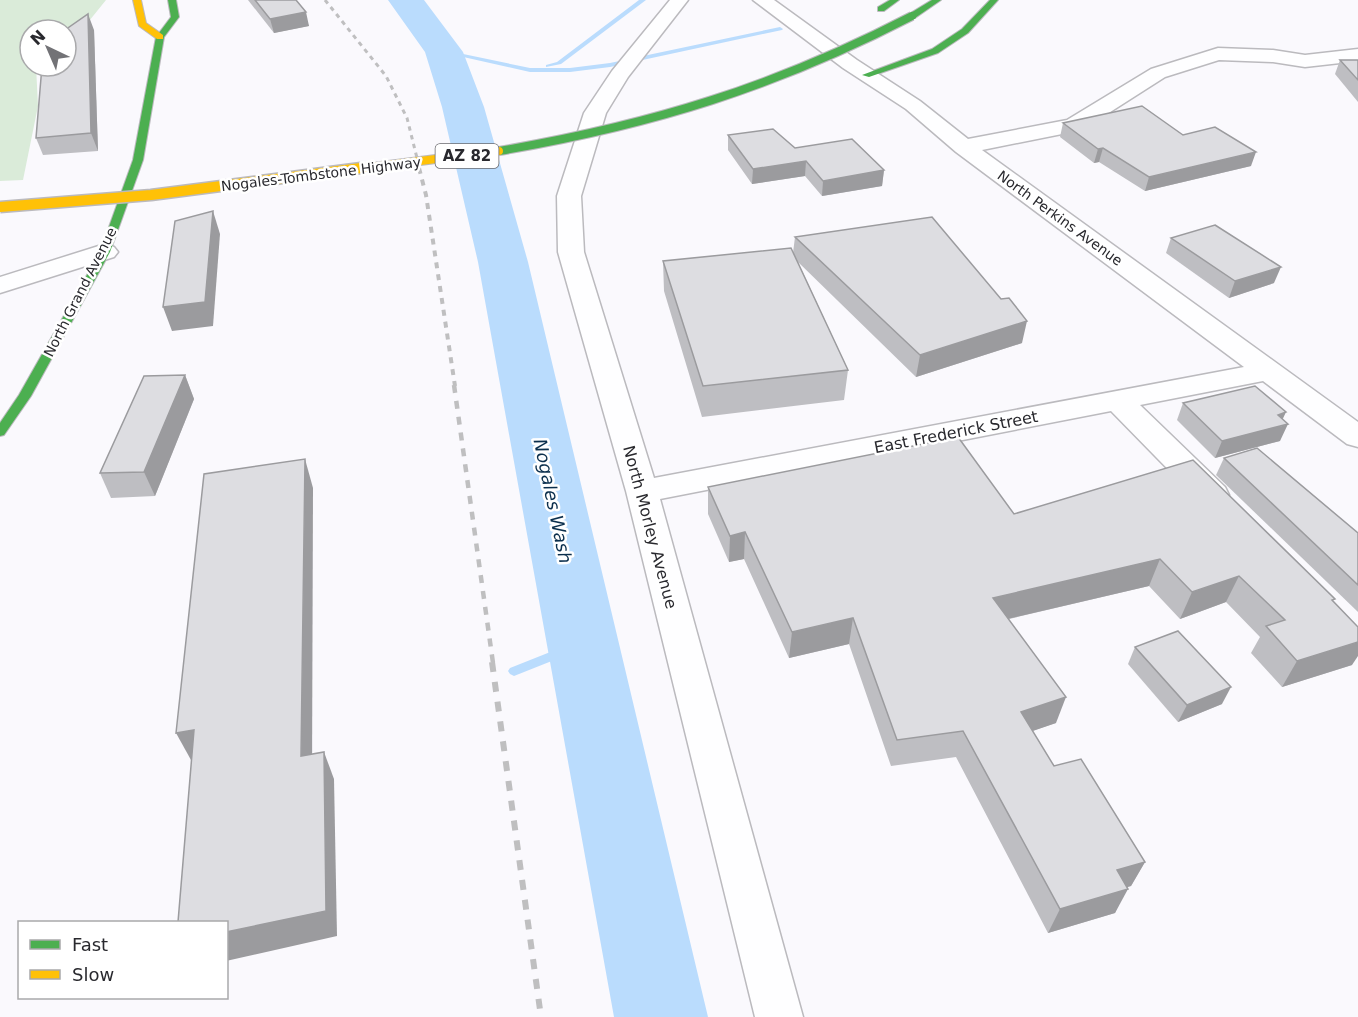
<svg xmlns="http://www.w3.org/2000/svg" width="1358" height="1017" font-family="'DejaVu Sans',sans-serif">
<rect width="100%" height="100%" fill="#faf9fd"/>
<polygon fill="#daebd9" points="0,0 106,0 85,26 66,30 30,30 30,66 36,66 38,106 23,180 0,181"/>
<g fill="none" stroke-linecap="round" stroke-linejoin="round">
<g fill="#badcfd" fill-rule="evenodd">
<polygon points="639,0 646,0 561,64 546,67 546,65 557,62"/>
<polygon points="780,27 783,29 782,30 610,67 570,72 530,72 441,52 444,50 530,68 570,68 610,63"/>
<polygon points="583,639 587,641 589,644 587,647 514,676 510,674 508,671 510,668"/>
</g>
<polygon fill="#badcfd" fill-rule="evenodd" points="388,0 424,0 463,52 484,107 528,262 708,1017 614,1017 478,262 442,107 425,52"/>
<g stroke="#bbbabe" stroke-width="3">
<g id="street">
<polygon points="670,0 688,0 628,77 606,113 581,196 584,252 654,478 1244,367 956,152 906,109 843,68 753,0 774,0 857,60 920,101 968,139 1067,120 1151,69 1218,48 1273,50 1305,55 1358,49 1358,61 1305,67 1273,62 1219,60 1165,77 1082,130 982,150 1358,422 1358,447 1347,444 1263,381 1140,405 1225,487 1229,495 1225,503 1213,506 1201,503 1111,411 660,499 803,1017 755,1017 626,491 558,252 557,196 584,113 612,71"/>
<polygon points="105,244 114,247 118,252 114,257 0,293 0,277"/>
</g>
</g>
<g stroke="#bbbabe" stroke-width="2">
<g id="fast">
<polygon points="168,0 176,0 179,17 164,37 143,160 110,252 31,396 4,435 0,436 0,423 19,395 100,252 133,160 156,37 171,17"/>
<polygon points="890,0 899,0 884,11 878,11 878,7"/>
<polygon points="932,0 941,0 915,18 909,18 909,14"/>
<polygon points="990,0 998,0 968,33 938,53 869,77 862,75 932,49 962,29"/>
</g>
</g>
<g stroke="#bbbabe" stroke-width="2">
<polygon id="slow" points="133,0 141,0 146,23 163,35 163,39 157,39 139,26"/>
</g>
<use href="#street" fill="#fefeff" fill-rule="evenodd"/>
<use href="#fast" fill="#4caf50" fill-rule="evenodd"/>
<use href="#slow" fill="#ffc107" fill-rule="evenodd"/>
<polyline stroke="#bfbfc0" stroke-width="3" stroke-dasharray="4.5 4.5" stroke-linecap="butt" points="325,0 386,76 407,118 420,170"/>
<polyline stroke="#bfbfc0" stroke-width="4" stroke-dasharray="6 6" stroke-linecap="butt" points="419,168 426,195 455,386"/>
<polyline stroke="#bfbfc0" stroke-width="4.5" stroke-dasharray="8 8" stroke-linecap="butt" points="454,385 493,663"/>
<polyline stroke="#bfbfc0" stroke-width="6" stroke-dasharray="10 10" stroke-linecap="butt" points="492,662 541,1017"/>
<g stroke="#bbbabe" stroke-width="10" stroke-linecap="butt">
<path id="fast-bridge" d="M499 151C651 125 775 87 912 16"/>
</g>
<g stroke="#bbbabe" stroke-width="10" stroke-linecap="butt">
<polyline id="slow-bridge-far1" points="349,170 499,151"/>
</g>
<g stroke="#bbbabe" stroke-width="13" stroke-linecap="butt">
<polyline id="slow-bridge" points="0,207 151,195 361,168"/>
</g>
<use href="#fast-bridge" stroke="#4caf50" stroke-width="8"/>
<use href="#slow-bridge-far1" stroke="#ffc107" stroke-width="8"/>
<use href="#slow-bridge" stroke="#ffc107" stroke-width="10"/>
</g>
<g fill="#bebec2">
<polygon points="248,0 296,0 309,26 274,33"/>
<polygon points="94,30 98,151 43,155 36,138"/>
<polygon points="1340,60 1358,60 1358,102 1335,74"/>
<polygon points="1063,123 1183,135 1251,166 1145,191 1099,162 1094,163 1060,137"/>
<polygon points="728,135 795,148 884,170 882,186 822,196 805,176 752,184 728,150"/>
<polygon points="795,237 1022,343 916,377 798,262 848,370 844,400 702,417 664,291 663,261 793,253"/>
<polygon points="1171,238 1274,283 1229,298 1166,253"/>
<polygon points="185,375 194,399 155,496 111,498 100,473"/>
<polygon points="1183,403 1282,419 1280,441 1215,458 1177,420"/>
<polygon points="1224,458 1358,533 1358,612 1216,475"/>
<polygon points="1193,460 1334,602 1352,665 1282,687 1251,653 1260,637 1226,602 1180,619 1149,586 1009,619 1056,723 1032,731 1054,766 1145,862 1131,886 1127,887 1115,913 1048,933 956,757 891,766 849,644 789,658 744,559 729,562 708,514 708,487 1014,514"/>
<polygon points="1135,647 1222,704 1178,722 1128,664"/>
</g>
<g fill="#9b9b9e">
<polygon points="306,12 309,26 274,33 270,19"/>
<polygon points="88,14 94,30 98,151 91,133"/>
<polygon points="1103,148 1099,162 1094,163 1098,149"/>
<polygon points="1256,152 1251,166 1145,191 1149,177"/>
<polygon points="806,161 805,176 752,184 753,169"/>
<polygon points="884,170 882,186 822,196 823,181"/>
<polygon points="213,211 220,234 213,326 172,331 163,307"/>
<polygon points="1281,267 1274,283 1229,298 1235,281"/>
<polygon points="1027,321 1022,343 916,377 920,355"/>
<polygon points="185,375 194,399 155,496 144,472"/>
<polygon points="1286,412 1279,427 1288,424 1280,441 1215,458 1222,441 1278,415"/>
<polygon points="305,459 313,488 312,784 301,756"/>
<polygon points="745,532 744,559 729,562 730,536"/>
<polygon points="1160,559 1149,586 986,624 993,598"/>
<polygon points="1239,576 1226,602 1180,619 1192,592"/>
<polygon points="853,618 849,644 789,658 792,632"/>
<polygon points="1358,642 1358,656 1352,665 1282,687 1297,661"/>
<polygon points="1231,687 1222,704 1178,722 1187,705"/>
<polygon points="1066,697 1056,723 1012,738 1021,712"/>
<polygon points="194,730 208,757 191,760 176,733"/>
<polygon points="324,752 334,779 337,936 226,961 226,932"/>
<polygon points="1145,862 1131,886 1104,894 1117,870"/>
<polygon points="1128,889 1115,913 1048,933 1060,909"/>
</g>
<g fill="#dddde1" stroke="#9b9b9e" stroke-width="1.5">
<polygon points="255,0 296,0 306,12 270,19"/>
<polygon points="88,14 91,133 36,138 42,66 66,66 66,30 65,30"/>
<polygon points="1340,60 1358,60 1358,80"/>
<polygon points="1142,106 1183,135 1215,127 1256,152 1149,177 1103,148 1098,149 1063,123"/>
<polygon points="773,129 795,148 852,139 884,170 823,181 806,161 753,169 728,135"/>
<polygon points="213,211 205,302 163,307 175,221"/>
<polygon points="932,217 1001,299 1009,298 1027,321 920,355 795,237"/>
<polygon points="1215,225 1281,267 1235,281 1171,238"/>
<polygon points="791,248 848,370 703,386 663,261"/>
<polygon points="185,375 144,472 100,473 144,376"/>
<polygon points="1255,386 1286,412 1278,415 1288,424 1222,441 1183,403"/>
<polygon points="958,437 1014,514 1193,460 1335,599 1332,600 1358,627 1358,642 1297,661 1266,626 1285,620 1239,576 1192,592 1160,559 993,598 1066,697 1021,712 1054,766 1081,759 1145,862 1117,870 1128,889 1060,909 963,731 897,740 853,618 792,632 745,532 730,536 708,487"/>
<polygon points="1257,448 1358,533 1358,585 1224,458"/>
<polygon points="305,459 301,756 324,752 326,911 226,932 226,922 178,922 194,730 176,733 204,474"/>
<polygon points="1178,631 1231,687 1187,705 1135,647"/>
</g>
<g text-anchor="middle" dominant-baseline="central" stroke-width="5" stroke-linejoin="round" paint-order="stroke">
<g font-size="14" fill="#29292e" stroke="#fff">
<text transform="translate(321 174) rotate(-7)">Nogales-Tombstone Highway</text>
<text transform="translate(1060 218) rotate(36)">North Perkins Avenue</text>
<text transform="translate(80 292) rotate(-63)">North Grand Avenue</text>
</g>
<rect fill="#fff" stroke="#69696d" stroke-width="1.5" x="435.5" y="144" width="63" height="24" rx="4.5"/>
<g font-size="15" font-weight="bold" fill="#29292e">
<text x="467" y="156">AZ 82</text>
</g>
<g font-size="16" fill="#29292e" stroke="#fff">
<text transform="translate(956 432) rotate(-11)">East Frederick Street</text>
<text transform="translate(650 527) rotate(75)">North Morley Avenue</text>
</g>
<g font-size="18" font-style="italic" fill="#0b2f4d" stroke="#fff">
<text transform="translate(553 501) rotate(78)">Nogales Wash</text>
</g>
</g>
<rect x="18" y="921" width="210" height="78" fill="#ffffff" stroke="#a9a9ab" stroke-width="1.5"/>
<rect x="30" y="940" width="30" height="9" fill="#4caf50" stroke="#a9a9ab" stroke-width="1.5"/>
<text x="72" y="951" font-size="18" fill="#29292e">Fast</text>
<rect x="30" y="970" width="30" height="9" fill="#ffc107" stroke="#a9a9ab" stroke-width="1.5"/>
<text x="72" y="981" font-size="18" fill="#29292e">Slow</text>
<g transform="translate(48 48) rotate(316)"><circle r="28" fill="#ffffff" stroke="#a9a9ab" stroke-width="1.5"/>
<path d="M0-4.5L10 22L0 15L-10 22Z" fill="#727276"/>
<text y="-9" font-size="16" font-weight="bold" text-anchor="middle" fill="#29292e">N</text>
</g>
</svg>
